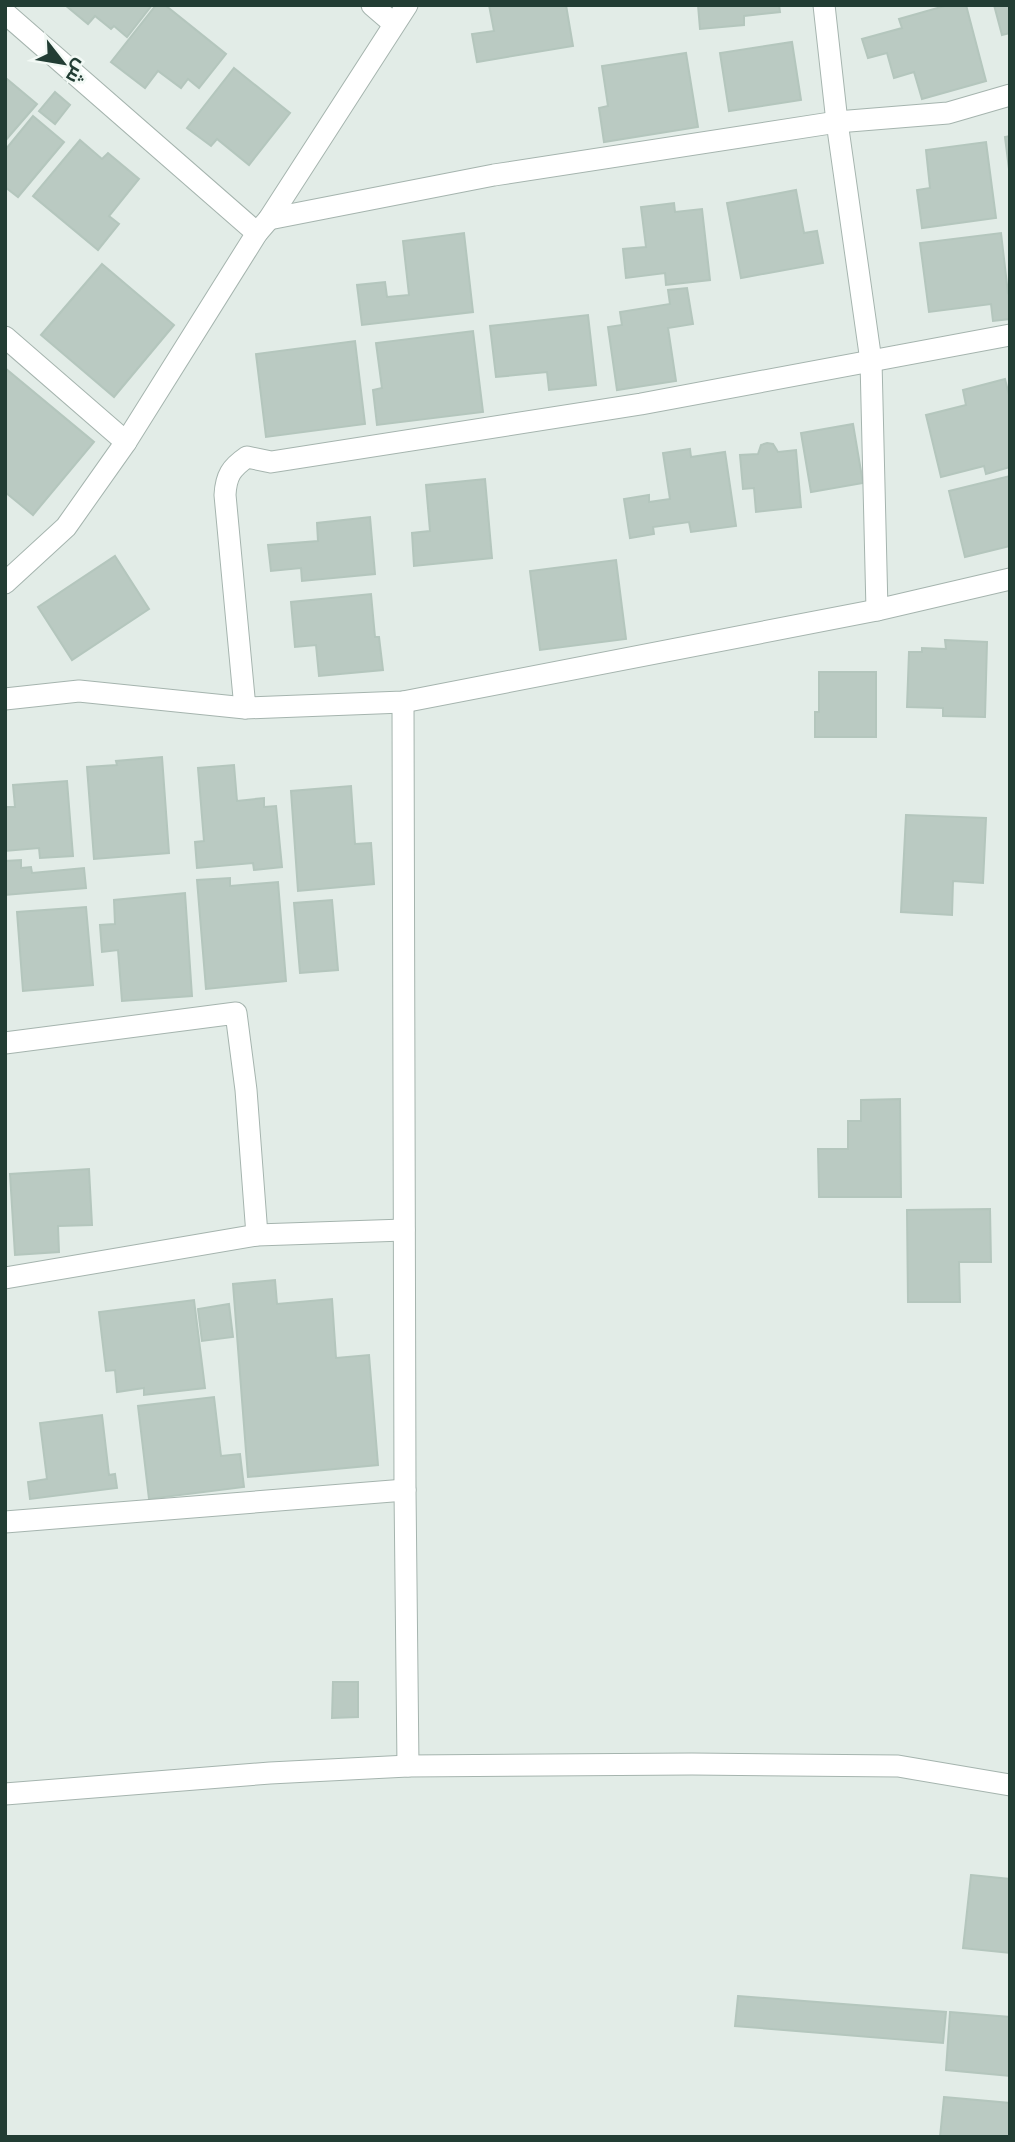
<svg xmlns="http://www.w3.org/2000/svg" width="1015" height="2142" font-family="'Varela Round',Cairo,sans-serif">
<rect width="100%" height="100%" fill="#e2ece7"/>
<g fill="#bacac2" stroke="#b4c6bd" stroke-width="2">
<polygon points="65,5 152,5 127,37 114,26 111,29 95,16 88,24"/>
<polygon points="156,5 165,5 226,54 199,88 188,79 181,88 158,71 145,88 111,62"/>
<polygon points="489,5 566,5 573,46 477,62 472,34 494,31"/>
<polygon points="698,5 779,5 780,12 744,16 744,25 700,29"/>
<polygon points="948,5 966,5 986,81 922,99 914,72 894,78 887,53 868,58 862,39 902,28 899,19"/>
<polygon points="994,5 1010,5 1010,33 1002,35"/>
<polygon points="792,42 801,100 729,111 720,53"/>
<polygon points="686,53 698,127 604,142 599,108 608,106 602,66"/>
<polygon points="234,68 290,113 249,165 217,139 211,146 187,128"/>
<polygon points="7,79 37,104 5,141 5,81"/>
<polygon points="55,92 70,105 55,124 39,111"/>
<polygon points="33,116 64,142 18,197 5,187 5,150"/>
<polygon points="1010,136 1010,177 1005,137"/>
<polygon points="80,140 102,159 108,153 139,179 109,216 119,224 98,250 33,196"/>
<polygon points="986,142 996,218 922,228 917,190 930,188 926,150"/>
<polygon points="796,190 804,233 817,231 823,263 741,278 727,203"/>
<polygon points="674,203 675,212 702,209 710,280 666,285 665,273 626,278 623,249 646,247 641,207"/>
<polygon points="464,233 473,312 362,325 357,285 385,282 387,297 409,295 403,241"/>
<polygon points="1001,233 1008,293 1010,292 1010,319 993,321 991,304 929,312 920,243"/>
<polygon points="102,264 174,325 114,397 41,335"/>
<polygon points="687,288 693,324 668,328 676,381 617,390 608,327 622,325 620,312 670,304 668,290"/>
<polygon points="588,315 596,385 549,390 547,372 496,377 490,326"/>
<polygon points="473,331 483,412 377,425 373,390 382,388 376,343"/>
<polygon points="355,341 365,424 266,437 256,354"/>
<polygon points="5,368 94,442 33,515 5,492"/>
<polygon points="1005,379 1010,399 1010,467 986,474 984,466 941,477 926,415 966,405 963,390"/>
<polygon points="853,424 863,483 811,492 801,433"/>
<polygon points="767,443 773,444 778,452 796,450 801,507 756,512 754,488 743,489 740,455 758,454 761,445"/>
<polygon points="690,449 691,457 725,452 736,526 691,532 689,522 653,527 654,534 630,538 624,499 649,495 649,502 670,499 663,453"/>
<polygon points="1010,476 1010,546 965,557 949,491"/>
<polygon points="485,479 492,558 414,566 412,533 430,531 426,485"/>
<polygon points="370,517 375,574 302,581 301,568 271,571 268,545 318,541 317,523"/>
<polygon points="115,556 149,609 72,660 38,607"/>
<polygon points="616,560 626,639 540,650 530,571"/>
<polygon points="371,594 375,637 379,637 383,670 319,676 316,645 295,647 291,602"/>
<polygon points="945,640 987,642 985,717 943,716 943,708 907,707 909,652 922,652 922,648 946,649"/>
<polygon points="819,672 876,672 876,737 815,737 815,712 819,712"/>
<polygon points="162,757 169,853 94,859 87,767 117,765 116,761"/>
<polygon points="234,765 237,801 264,798 264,807 276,806 282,867 254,870 253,863 197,868 195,842 204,841 198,768"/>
<polygon points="67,781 73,856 40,858 39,848 5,851 5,807 15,807 13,785"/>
<polygon points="351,786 355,844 371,843 374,884 298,891 291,791"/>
<polygon points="906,815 986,818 983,883 953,881 952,915 901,912"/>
<polygon points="21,860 21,868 31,867 32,873 84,868 86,888 5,895 5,861"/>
<polygon points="230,878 230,886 278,882 286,981 206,989 197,880"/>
<polygon points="185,893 192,996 122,1001 118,950 102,952 100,925 115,924 114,900"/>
<polygon points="332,900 338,970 300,973 294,903"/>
<polygon points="86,907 93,985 23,991 17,912"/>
<polygon points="900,1099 901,1197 819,1197 818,1149 848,1149 848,1121 861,1121 861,1100"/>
<polygon points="89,1169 92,1225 58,1226 59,1252 15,1255 10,1174"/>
<polygon points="990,1209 991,1262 959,1262 960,1302 908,1302 907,1210"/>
<polygon points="275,1280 277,1304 332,1299 336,1358 369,1355 378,1465 248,1477 233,1284"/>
<polygon points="194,1300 205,1388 144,1395 144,1388 117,1392 115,1370 106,1371 99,1312"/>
<polygon points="229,1304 233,1337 202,1341 198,1309"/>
<polygon points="214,1397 221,1456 240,1454 244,1487 149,1499 138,1406"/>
<polygon points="102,1415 109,1475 115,1474 117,1488 30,1499 28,1482 47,1479 40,1423"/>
<polygon points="333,1682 358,1682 358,1717 332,1718"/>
<polygon points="971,1875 1010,1879 1010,1953 963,1948"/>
<polygon points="738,1996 946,2012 943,2043 735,2026"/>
<polygon points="950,2012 1010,2017 1010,2076 946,2070"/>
<polygon points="944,2097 1010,2103 1010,2137 940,2137"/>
</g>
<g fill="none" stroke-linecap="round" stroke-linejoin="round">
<g stroke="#a5b4ae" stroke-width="23">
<g id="minor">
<polyline points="372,5 394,24"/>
<polyline points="824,5 837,122 871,361 877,610"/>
<polyline points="5,13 257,233"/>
<polyline points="269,219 494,175 837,122 948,113 1010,95"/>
<polyline points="5,337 126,442"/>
<polyline points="5,583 66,527 126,442 257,233 269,219 407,5"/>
<polyline points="5,699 79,691 245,708 403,702 877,610 1010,579"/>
<polyline points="403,702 405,1490 408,1766"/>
<path d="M245 708 225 495C226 476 231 468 247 457L271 462 641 404 1010 335"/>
<polyline points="5,1043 236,1013 246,1090 257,1235"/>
<polyline points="5,1278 257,1235 404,1230"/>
<polyline points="5,1522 405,1490"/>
<polyline points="5,1794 270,1773 408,1766 692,1764 898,1766 1010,1785"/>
</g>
</g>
<use href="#minor" stroke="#fff" stroke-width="21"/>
</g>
<rect width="1015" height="2142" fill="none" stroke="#223d34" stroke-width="14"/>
<g transform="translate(63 63) rotate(121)" stroke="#f2f9f5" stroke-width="5" paint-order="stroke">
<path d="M0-5L12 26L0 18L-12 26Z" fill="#223d34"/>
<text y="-10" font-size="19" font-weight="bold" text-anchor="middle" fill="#223d34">ش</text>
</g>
</svg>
